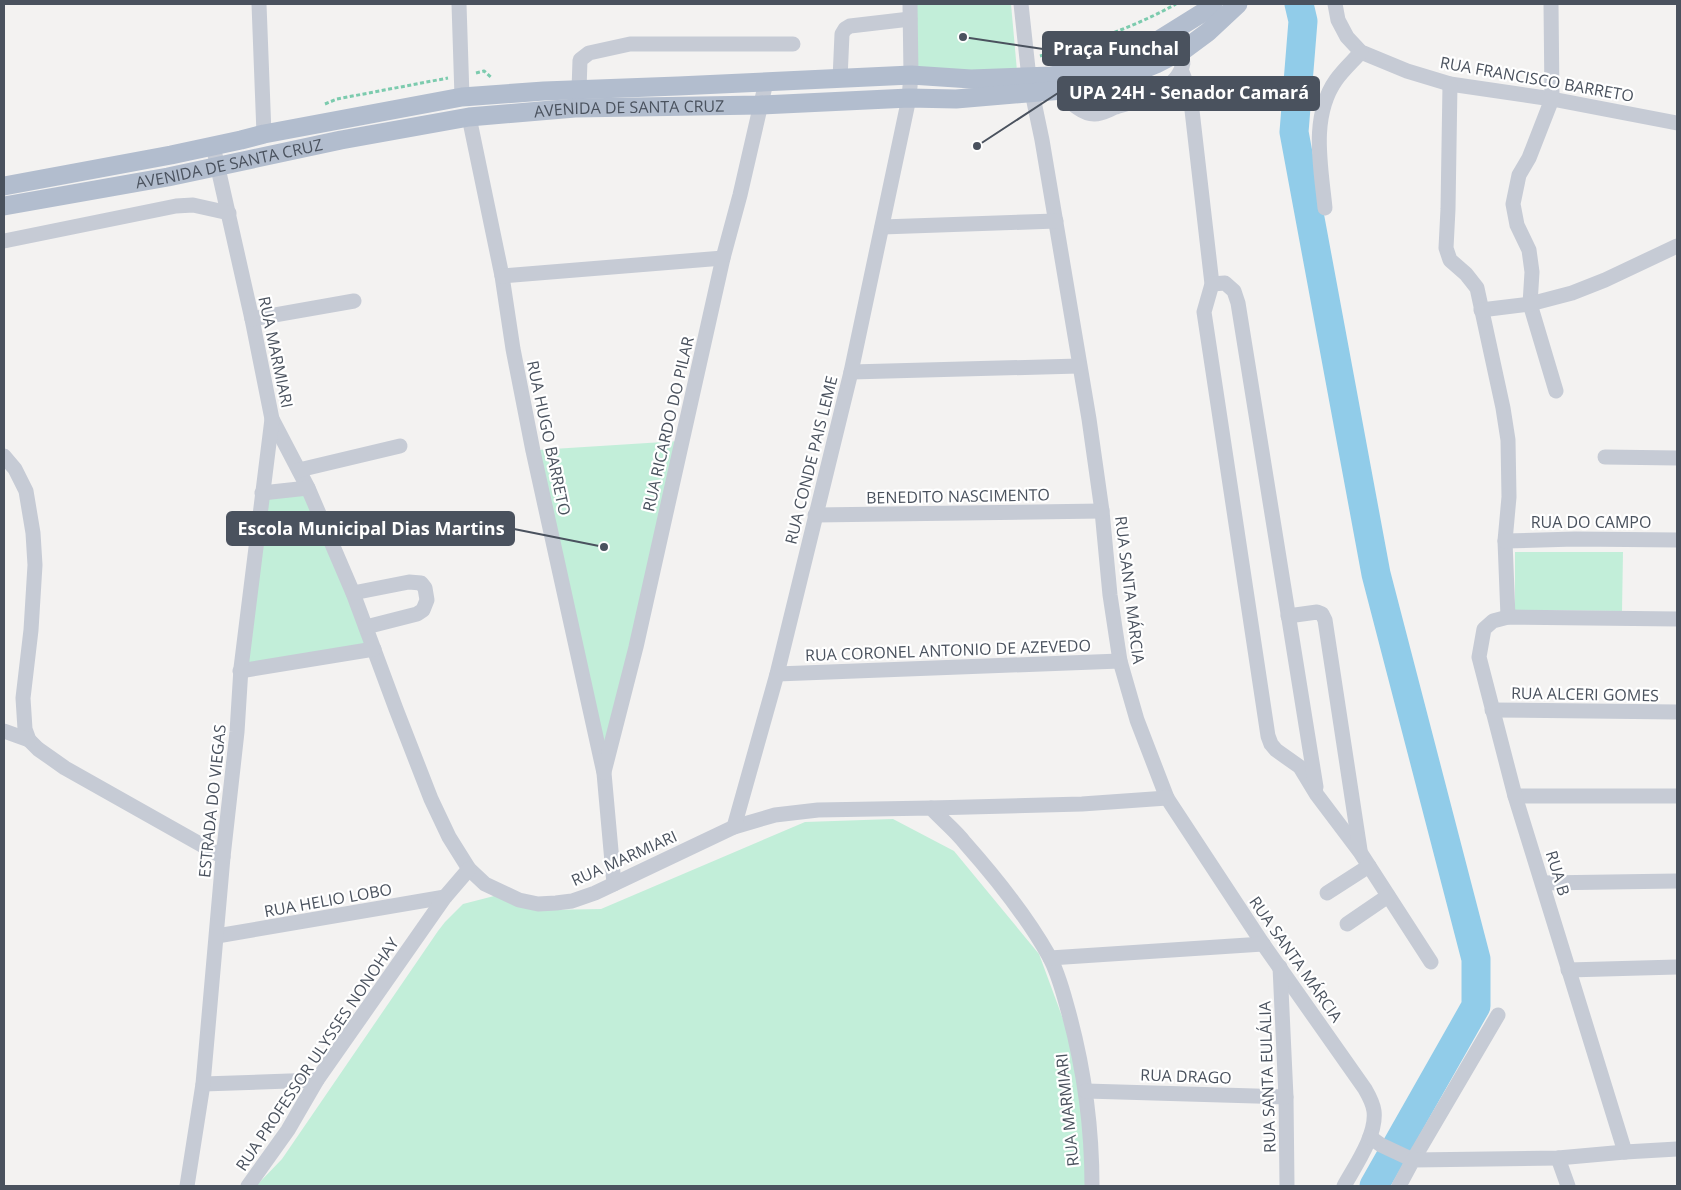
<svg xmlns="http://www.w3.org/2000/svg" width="1681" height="1190" font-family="'Open Sans',sans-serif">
<rect width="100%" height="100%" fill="#f3f2f1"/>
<g fill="#c2eed9">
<polygon points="912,4 1011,4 1017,71 912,74"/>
<polygon points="679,441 604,759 537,450"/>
<polygon points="304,492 370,644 248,666 267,497"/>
<polygon points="1515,552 1623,552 1622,611 1515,610"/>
<polygon points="893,819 954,851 1039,954 1073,1046 1088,1150 1087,1186 256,1186 282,1159 438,931 445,922 463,904 498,895 546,910 601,909 805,822"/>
</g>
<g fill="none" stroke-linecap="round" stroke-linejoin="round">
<polyline stroke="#91cce9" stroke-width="29" points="1299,4 1303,21 1294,132 1376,574 1476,959 1476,1006 1374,1186"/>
<g stroke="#7ccbae" stroke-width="3" stroke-dasharray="4 2.5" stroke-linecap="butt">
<path d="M1040 56C1087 43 1133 28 1176 4"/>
<polyline points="476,73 484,71 492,78"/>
<polyline points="325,104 337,99 448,78"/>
</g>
<g stroke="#c6cbd5" stroke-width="15">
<polyline points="259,4 264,134"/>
<polyline points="459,4 462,97"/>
<path d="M1021 4 1029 78 1042 140 1089 419 1102 511 1110 595 1120 661 1137 720 1167 798 1263 944 1365 1089C1369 1096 1373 1103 1374 1111 1377 1135 1355 1166 1344 1186"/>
<polyline points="1335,4 1338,20 1347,37 1361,52 1407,71 1450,84 1552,99 1677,123"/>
<polyline points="1551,4 1552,99 1529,158 1519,175 1513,204 1517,225 1529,250 1532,272 1530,304 1556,391"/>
<polyline points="1182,72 1190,93 1212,284 1204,312 1268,736 1271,744 1276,750 1300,767 1317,795 1360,852 1431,962"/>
<polyline points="840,79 842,34 845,29 850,26 910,19"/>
<polyline points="1450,84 1448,209 1446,248 1450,260 1466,274 1477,288 1503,408 1508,440 1509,497 1505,541 1508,617"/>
<polyline points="579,90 580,60 589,53 630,44 793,44"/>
<path d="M1059 91C1068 99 1080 114 1094 114 1100 115 1110 109 1116 107 1139 100 1178 91 1183 63"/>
<polyline points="469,117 502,276 513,349 533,451 604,773 614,884"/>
<path d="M213 146 252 319 272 419 308 488 353 593 396 709 431 799 449 837 469 869 485 884 519 900 538 904 556 903 572 901 595 893 734 827 775 815 818 810 931 808C942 820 955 830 965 843 996 878 1026 915 1049 956 1058 972 1063 992 1068 1010 1084 1068 1092 1126 1092 1186"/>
<path d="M1325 208C1321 167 1310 117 1336 80 1343 70 1353 61 1361 52"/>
<polyline points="882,227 1056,221"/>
<polyline points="4,241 176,206 193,205 229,213"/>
<polyline points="502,276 723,258"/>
<polyline points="1212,284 1225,283 1234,291 1238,303 1316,787"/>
<polyline points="1481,310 1530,304 1572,293 1605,280 1677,246"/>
<polyline points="252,319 354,301"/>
<polyline points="851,372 1079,366"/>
<polyline points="4,456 15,469 26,491 33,533 35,565 31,630 23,698 25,729 29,740 38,749 65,768 223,857"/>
<polyline points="1605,457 1677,458"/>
<polyline points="299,470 400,446"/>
<polyline points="262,493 308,488"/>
<polyline points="815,515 1102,511"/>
<polyline points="1505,541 1575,539 1677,540"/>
<polyline points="353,593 409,582 421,583 425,588 427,600 423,610 417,614 366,627"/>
<polyline points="1288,616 1317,612 1322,614 1325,620 1360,850"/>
<polyline points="240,671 374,649"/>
<polyline points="777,674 1120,661"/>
<polyline points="1492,710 1677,712"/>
<polyline points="4,731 29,740"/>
<polyline points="604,772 636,647 723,258 740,195 766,82"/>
<polyline points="1515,796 1677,796"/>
<polyline points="931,808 1082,804 1167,798"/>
<polyline points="734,827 777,674 851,372 909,98 911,75 910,4"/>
<polyline points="1543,883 1677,881"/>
<polyline points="1327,893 1369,866"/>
<polyline points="1347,924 1388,896"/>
<polyline points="217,936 445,897"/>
<polyline points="1050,958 1263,944"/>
<polyline points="1280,967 1286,1097 1287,1186"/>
<polyline points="1568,970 1677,967"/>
<polyline points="203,1084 317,1080"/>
<polyline points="1086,1091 1286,1097"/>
<polyline points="1370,1137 1381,1145 1413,1160 1498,1015"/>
<polyline points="1625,1152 1515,796 1479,657 1484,629 1493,621 1508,617 1677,619"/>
<polyline points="1558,1158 1568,1186"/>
<polyline points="187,1186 203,1084 223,857 237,732 241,668 272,419"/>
<polyline points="248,1186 288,1130 317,1080 445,897 469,869"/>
<polyline points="1399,1186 1413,1160 1558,1158 1625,1152 1677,1149"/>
</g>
<g stroke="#b2bdce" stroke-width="19">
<polyline points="4,186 171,155 241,140 264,134 462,97 544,91 678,86 911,75 971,79 1051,76 1103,68 1149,46 1202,13 1213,4"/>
<path id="s1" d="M4 206 168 177 341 140 469 117 575 108 760 105 909 98 956 99 1087 88 1110 83 1156 64 1185 49 1208 32 1238 4"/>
</g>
</g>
<g text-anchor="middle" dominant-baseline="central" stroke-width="4.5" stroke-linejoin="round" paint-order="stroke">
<g font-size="16" fill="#4a525e" stroke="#fff">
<text transform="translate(1537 79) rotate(10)">RUA FRANCISCO BARRETO</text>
<text stroke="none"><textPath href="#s1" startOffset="634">AVENIDA DE SANTA CRUZ</textPath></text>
<text stroke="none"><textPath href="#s1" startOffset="229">AVENIDA DE SANTA CRUZ</textPath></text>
<text transform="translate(276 352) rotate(78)">RUA MARMIARI</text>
<text transform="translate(668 424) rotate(-77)">RUA RICARDO DO PILAR</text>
<text transform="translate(549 438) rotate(78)">RUA HUGO BARRETO</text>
<text transform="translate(811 460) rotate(-76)">RUA CONDE PAIS LEME</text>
<text transform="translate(958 496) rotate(-1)">BENEDITO NASCIMENTO</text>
<text x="1591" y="522">RUA DO CAMPO</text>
<text transform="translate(1130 590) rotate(83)">RUA SANTA MÁRCIA</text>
<text transform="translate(948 650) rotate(-2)">RUA CORONEL ANTONIO DE AZEVEDO</text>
<text transform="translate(1585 694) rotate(1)">RUA ALCERI GOMES</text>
<text transform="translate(212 801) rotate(-84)">ESTRADA DO VIEGAS</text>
<text transform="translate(624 858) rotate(-24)">RUA MARMIARI</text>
<text transform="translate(1558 873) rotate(73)">RUA B</text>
<text transform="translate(328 900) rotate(-10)">RUA HELIO LOBO</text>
<text transform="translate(1296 959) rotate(55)">RUA SANTA MÁRCIA</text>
<text transform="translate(317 1054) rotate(-56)">RUA PROFESSOR ULYSSES NONOHAY</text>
<text transform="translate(1186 1076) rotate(2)">RUA DRAGO</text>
<text transform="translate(1267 1077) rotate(-92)">RUA SANTA EULÁLIA</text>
<text transform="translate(1067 1110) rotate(-96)">RUA MARMIARI</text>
</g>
</g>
<path fill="none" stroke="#4a525e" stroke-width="2" d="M963 37L1043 49M977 146L1058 93M604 547L514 529"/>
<g fill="#4a525e" stroke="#fff" stroke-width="2">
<circle cx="963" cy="37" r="5"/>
<circle cx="977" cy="146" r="5"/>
<circle cx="604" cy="547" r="5"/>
</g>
<g fill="#4a525e" stroke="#4a525e" stroke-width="2">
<rect x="1043" y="32" width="146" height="33" rx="5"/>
<rect x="1058" y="77" width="261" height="33" rx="5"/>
<rect x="227" y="512" width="287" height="33" rx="5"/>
</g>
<g font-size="18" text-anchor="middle" font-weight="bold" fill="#fff">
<text x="1116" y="55">Praça Funchal</text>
<text x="1189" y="99">UPA 24H - Senador Camará</text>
<text x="371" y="535">Escola Municipal Dias Martins</text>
</g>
<rect width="1681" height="1190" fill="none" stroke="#4a525e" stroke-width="10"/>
</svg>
